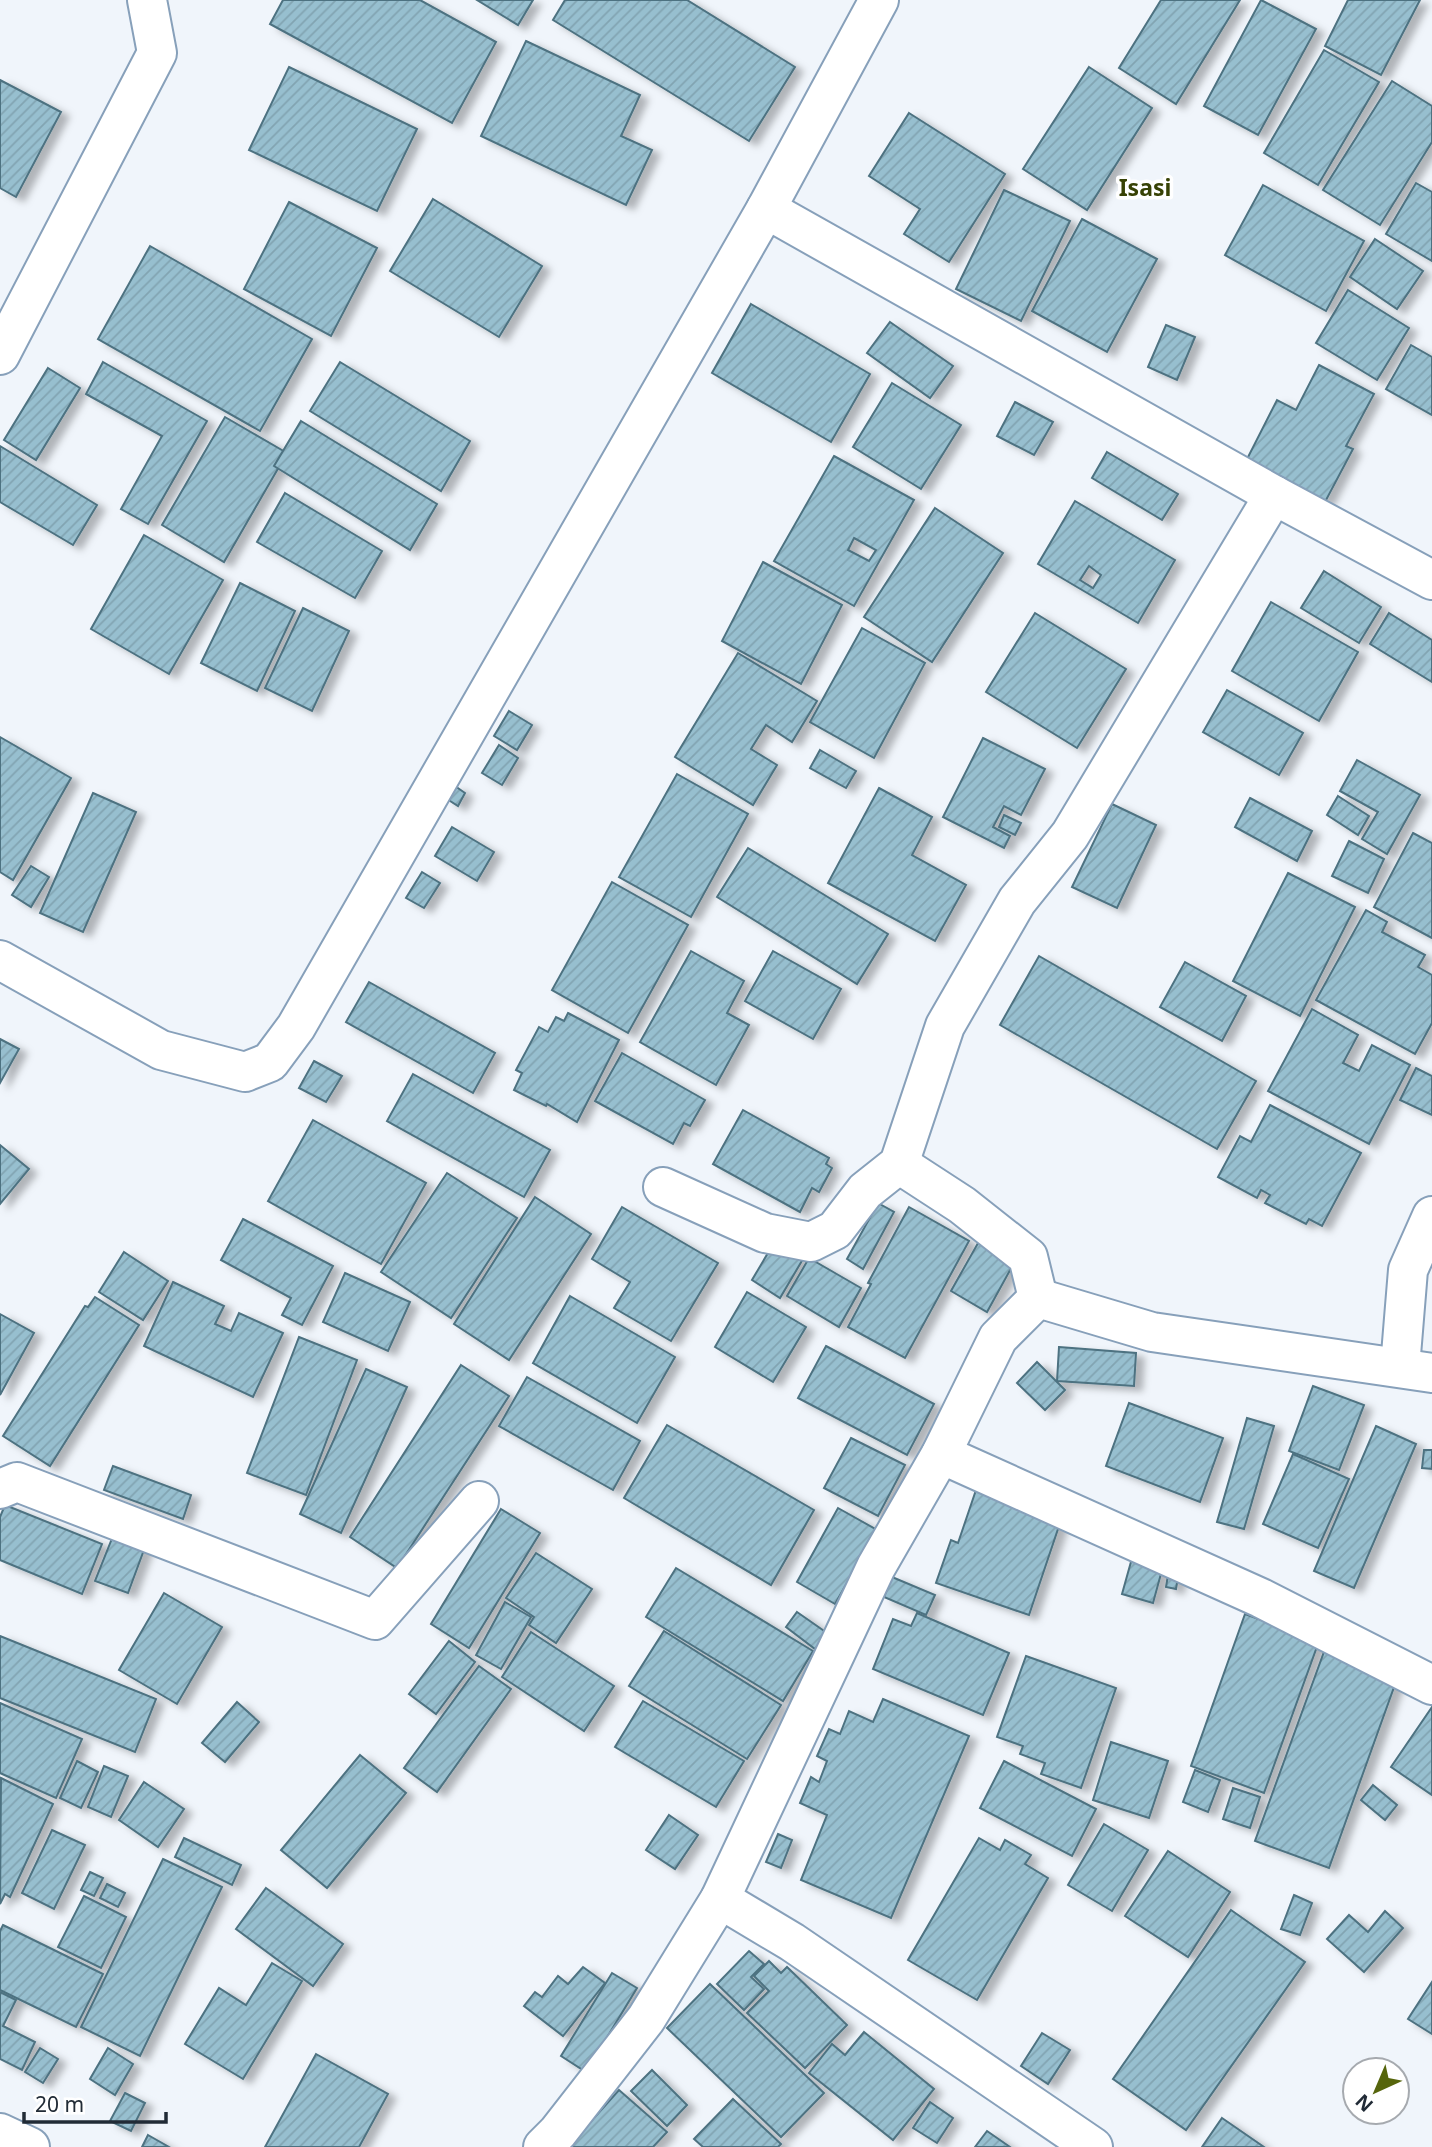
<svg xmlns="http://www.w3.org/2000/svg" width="1432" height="2147" font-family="'Noto Sans',sans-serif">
<defs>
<pattern id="building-hatch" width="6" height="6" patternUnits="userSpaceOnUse" patternTransform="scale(1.75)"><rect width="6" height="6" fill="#97bfcf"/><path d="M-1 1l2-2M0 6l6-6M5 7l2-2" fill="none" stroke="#82a4b2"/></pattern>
<filter id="shadow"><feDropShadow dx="8" dy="4.5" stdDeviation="3.5" flood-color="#0004"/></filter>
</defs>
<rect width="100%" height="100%" fill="#f0f5fb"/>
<g fill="url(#building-hatch)" stroke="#4d7281" stroke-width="2" fill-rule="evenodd" filter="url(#shadow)">
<polygon points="283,0 420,0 496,42 452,123 270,24"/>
<polygon points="477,0 533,0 518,25"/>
<polygon points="565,0 687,0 795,67 749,141 553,20"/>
<polygon points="1161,0 1240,0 1176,104 1119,68"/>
<polygon points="1261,0 1316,29 1258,135 1204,106"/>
<polygon points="1348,0 1420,0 1381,75 1325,46"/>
<polygon points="526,41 640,95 621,136 652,150 626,205 481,136"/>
<polygon points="1324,50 1379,82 1318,185 1264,153"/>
<polygon points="289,67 417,129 377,211 249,150"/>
<polygon points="1089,67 1152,108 1087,210 1023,169"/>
<polygon points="0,80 61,112 16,197 0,188"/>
<polygon points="1392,81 1432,106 1432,142 1380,225 1323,190"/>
<polygon points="909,113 1005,174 949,262 904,234 920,209 869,176"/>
<polygon points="1416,183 1432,192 1432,261 1386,234"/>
<polygon points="1263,185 1364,241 1326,311 1225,255"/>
<polygon points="1004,190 1070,221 1021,321 956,289"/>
<polygon points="433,199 542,266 499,337 390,271"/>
<polygon points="289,202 377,248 331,336 244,289"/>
<polygon points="1082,219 1157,259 1107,352 1032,311"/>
<polygon points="1375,239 1423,271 1397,309 1350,277"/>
<polygon points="150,246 312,339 260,431 98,339"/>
<polygon points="1348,290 1409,328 1377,380 1316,343"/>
<polygon points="751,304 870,374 831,442 712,373"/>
<polygon points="890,322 953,366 930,398 867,353"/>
<polygon points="1166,325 1195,337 1177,380 1148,367"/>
<polygon points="1411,345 1432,357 1432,415 1386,389"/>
<polygon points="103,362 207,421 148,524 121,509 162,436 86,394"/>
<polygon points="340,362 470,441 441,491 310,411"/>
<polygon points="1319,365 1374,394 1346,446 1353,449 1325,502 1246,461 1277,400 1296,410"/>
<polygon points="48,368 80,388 36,460 4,440"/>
<polygon points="892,383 961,425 921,489 853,447"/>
<polygon points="1015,402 1053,422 1034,455 997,436"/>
<polygon points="225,417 287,453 224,562 162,525"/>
<polygon points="301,421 437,504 410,550 274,466"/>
<polygon points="0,446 97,505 73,545 0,502"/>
<polygon points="1107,452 1178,494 1162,520 1092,478"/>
<path d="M834 456 914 500 854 606 774 561ZM854 538 876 550 869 561 848 550Z"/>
<polygon points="285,493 382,551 355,598 257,542"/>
<path d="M1075 501 1175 560 1138 623 1038 564ZM1089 566 1101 575 1093 588 1080 580Z"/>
<polygon points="935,508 1003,553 932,662 864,617"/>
<polygon points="144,535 223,580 169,674 91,629"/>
<polygon points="763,562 842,605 801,684 722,641"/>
<polygon points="1324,571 1381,607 1359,643 1301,608"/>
<polygon points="240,583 295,611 257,691 201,663"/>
<polygon points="1271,602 1358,652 1319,721 1232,671"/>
<polygon points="303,608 349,631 312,711 265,688"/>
<polygon points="1035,613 1126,669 1077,748 986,692"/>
<polygon points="1389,613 1432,640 1432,682 1370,644"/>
<polygon points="862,628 925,663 874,758 810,722"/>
<polygon points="738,653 817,701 792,742 766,725 751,749 777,765 753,805 675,757"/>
<polygon points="1227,690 1303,733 1279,775 1203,732"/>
<polygon points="509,711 532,725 517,750 494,736"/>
<polygon points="0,737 71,778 13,880 0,872"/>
<polygon points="983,738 1045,769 1021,815 1004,806 993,827 1010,836 1004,848 943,817"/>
<polygon points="499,745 518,758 502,785 482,773"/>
<polygon points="820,750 856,771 846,788 810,768"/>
<polygon points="1357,760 1420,795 1387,854 1362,839 1378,812 1340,791"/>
<polygon points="677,774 748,814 691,917 619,877"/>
<polygon points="455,786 465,793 458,806 447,799"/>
<polygon points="879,788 932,817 912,855 966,885 935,941 828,883"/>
<polygon points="93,793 136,812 83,932 40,913"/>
<polygon points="1338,796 1369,816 1358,835 1327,815"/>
<polygon points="1250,798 1312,831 1297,861 1235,827"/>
<polygon points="1112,804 1156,825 1117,908 1072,887"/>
<polygon points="1004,815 1021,823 1015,835 999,827"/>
<polygon points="452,827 494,852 477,881 435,856"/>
<polygon points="1413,833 1432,843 1432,938 1374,907"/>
<polygon points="1349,841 1384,859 1368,893 1332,876"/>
<polygon points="748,848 888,934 857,984 717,897"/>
<polygon points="31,866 49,877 31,907 12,895"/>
<polygon points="422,872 440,883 424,908 406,898"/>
<polygon points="1288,873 1355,907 1300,1016 1233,981"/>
<polygon points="612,882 688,925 628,1033 552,990"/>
<polygon points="1366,910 1387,922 1382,932 1425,955 1418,967 1432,975 1432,1023 1415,1054 1316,1000"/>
<polygon points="691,951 744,981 727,1013 749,1025 716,1085 640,1042"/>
<polygon points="773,951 841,989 813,1039 745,1001"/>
<polygon points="1039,956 1256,1081 1217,1149 1000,1025"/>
<polygon points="1185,962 1246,996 1222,1041 1160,1007"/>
<polygon points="369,982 495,1053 473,1093 346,1022"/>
<polygon points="1312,1009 1358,1035 1343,1063 1359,1071 1372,1045 1410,1065 1369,1144 1268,1091"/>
<polygon points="568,1013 619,1040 577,1122 547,1104 546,1106 514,1090 522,1073 516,1070 539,1027 548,1032 556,1017 564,1021"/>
<polygon points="0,1039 19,1049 0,1083"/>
<polygon points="622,1053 705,1100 690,1126 684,1123 673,1144 595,1101"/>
<polygon points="314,1061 342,1076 326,1102 299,1088"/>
<polygon points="1416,1068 1432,1076 1432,1115 1400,1100"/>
<polygon points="413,1074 550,1150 524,1197 387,1121"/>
<polygon points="1270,1105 1361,1153 1322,1226 1309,1219 1306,1224 1265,1203 1270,1195 1261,1190 1257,1198 1218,1177 1240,1136 1251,1142"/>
<polygon points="743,1110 829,1158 826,1164 832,1168 819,1192 812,1188 800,1212 713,1164"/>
<polygon points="313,1120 426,1183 381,1264 268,1201"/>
<polygon points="0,1145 29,1169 0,1204"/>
<polygon points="447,1173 517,1218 451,1318 381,1272"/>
<polygon points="535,1197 591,1234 509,1360 454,1324"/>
<polygon points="878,1203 894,1212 863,1269 847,1259"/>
<polygon points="622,1207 718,1263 671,1341 614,1308 630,1282 592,1259"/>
<polygon points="909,1207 969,1241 905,1358 848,1327 871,1284 868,1283"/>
<polygon points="243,1219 333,1266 302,1325 282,1315 291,1298 221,1260"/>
<polygon points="775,1241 803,1259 780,1298 752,1280"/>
<polygon points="978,1243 1014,1263 987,1312 951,1291"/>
<polygon points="124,1252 168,1281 143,1320 99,1292"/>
<polygon points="809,1258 861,1288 839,1327 787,1296"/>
<polygon points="345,1273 410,1302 388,1351 323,1322"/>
<polygon points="173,1282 224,1306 215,1324 231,1331 239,1313 283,1333 253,1397 144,1346"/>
<polygon points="747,1292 806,1327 773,1382 715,1347"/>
<polygon points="570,1296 675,1357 637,1423 533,1363"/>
<polygon points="95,1297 139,1325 50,1466 3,1436 85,1306 88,1307"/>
<polygon points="0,1314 34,1333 0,1395"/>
<polygon points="299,1337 357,1360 306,1495 247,1473"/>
<polygon points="826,1346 934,1404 907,1455 798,1398"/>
<polygon points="1059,1347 1136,1353 1134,1386 1057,1381"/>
<polygon points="1037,1362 1065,1390 1045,1410 1017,1383"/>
<polygon points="461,1365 509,1396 397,1568 350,1537"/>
<polygon points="366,1369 407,1387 341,1533 300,1514"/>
<polygon points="527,1377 640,1441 613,1490 499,1426"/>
<polygon points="1313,1386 1364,1405 1339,1470 1289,1451"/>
<polygon points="1129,1403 1223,1438 1200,1502 1106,1466"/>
<polygon points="1247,1418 1274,1426 1244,1529 1217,1522"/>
<polygon points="667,1425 814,1510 771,1585 624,1498"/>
<polygon points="1376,1426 1416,1444 1354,1588 1314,1571"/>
<polygon points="851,1438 905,1465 878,1516 824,1488"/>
<polygon points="1424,1450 1432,1450 1432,1469 1422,1468"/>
<polygon points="1293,1454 1349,1479 1318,1548 1263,1524"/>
<polygon points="113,1466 191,1495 183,1519 104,1490"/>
<polygon points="976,1490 1061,1520 1029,1615 936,1583 951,1540 958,1543"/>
<polygon points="5,1505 102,1544 82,1594 0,1560 0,1517"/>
<polygon points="838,1508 877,1530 835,1604 797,1582"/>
<polygon points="501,1509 540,1533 469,1648 431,1624"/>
<polygon points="113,1536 145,1547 128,1593 95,1581"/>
<polygon points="1134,1551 1165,1559 1153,1603 1122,1594"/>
<polygon points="536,1553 592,1589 556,1643 529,1625 534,1617 506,1598"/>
<polygon points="1170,1563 1180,1565 1176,1589 1166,1587"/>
<polygon points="676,1568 813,1651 783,1701 646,1617"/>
<polygon points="892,1577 935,1595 926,1615 884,1597"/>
<polygon points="164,1593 222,1627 177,1704 119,1670"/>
<polygon points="505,1602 531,1617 501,1669 476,1655"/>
<polygon points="797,1612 827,1633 815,1649 786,1627"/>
<polygon points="917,1613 1009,1653 983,1715 873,1669 893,1619 911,1626"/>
<polygon points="1245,1614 1319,1641 1264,1793 1191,1766"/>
<polygon points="664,1631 781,1705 747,1759 629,1686"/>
<polygon points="531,1632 614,1686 584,1731 502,1677"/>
<polygon points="0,1636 156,1699 135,1752 0,1698"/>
<polygon points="449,1641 475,1662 436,1714 409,1694"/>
<polygon points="1325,1649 1398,1676 1329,1868 1255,1841"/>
<polygon points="1026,1656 1116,1688 1081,1788 1041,1774 1045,1763 1020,1754 1023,1746 997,1737"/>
<polygon points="479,1666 511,1689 437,1792 404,1768"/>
<polygon points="883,1699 969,1736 891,1918 801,1880 827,1815 800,1803 811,1777 819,1782 827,1761 817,1756 829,1729 840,1734 849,1711 873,1722"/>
<polygon points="643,1701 744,1761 716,1807 615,1747"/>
<polygon points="237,1702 259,1722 225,1762 202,1743"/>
<polygon points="0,1703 82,1739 56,1798 0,1773"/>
<polygon points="1432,1707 1432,1795 1391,1767"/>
<polygon points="1111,1742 1168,1761 1149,1818 1093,1800"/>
<polygon points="360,1755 406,1793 327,1888 281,1850"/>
<polygon points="77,1761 98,1772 81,1808 60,1798"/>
<polygon points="1004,1761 1096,1809 1072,1856 980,1808"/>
<polygon points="104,1766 128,1776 111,1817 88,1807"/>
<polygon points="1195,1770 1220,1780 1208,1812 1183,1802"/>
<polygon points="1,1778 53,1804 10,1897 5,1894 0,1904"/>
<polygon points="144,1782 184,1809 158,1847 119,1820"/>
<polygon points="1373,1785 1397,1805 1385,1820 1361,1800"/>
<polygon points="1233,1788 1260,1797 1250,1828 1223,1819"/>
<polygon points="669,1815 698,1835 675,1869 646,1850"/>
<polygon points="1104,1824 1148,1850 1112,1911 1068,1885"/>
<polygon points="52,1830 85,1845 54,1909 22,1893"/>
<polygon points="778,1834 792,1840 781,1868 766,1862"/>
<polygon points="184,1838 241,1865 232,1885 175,1857"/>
<polygon points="979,1838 1000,1850 1005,1840 1031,1855 1025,1864 1048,1878 977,2000 908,1960"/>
<polygon points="1168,1851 1230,1892 1188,1957 1125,1916"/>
<polygon points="163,1859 222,1887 140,2056 81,2027"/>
<polygon points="90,1872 103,1878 94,1896 81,1890"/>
<polygon points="107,1884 125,1893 118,1907 100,1898"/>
<polygon points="266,1888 343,1944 313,1986 236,1929"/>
<polygon points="1294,1895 1312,1903 1300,1935 1281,1929"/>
<polygon points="84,1896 126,1917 101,1968 58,1947"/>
<polygon points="1231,1910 1305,1962 1186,2130 1113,2079"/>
<polygon points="1385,1911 1403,1928 1364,1972 1327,1939 1349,1915 1368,1932"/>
<polygon points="3,1925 103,1974 76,2027 0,1990 0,1931"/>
<polygon points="749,1951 764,1964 751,1977 764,1989 744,2010 717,1984"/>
<polygon points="769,1961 781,1973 787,1967 847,2025 805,2068 747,2013 769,1991 754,1976"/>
<polygon points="272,1963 302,1981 243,2079 185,2044 219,1988 246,2005"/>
<polygon points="583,1967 605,1983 563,2036 524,2006 535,1992 542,1997 558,1976 568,1984"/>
<polygon points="612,1973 637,1988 586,2072 561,2056"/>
<polygon points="1432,1982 1432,2034 1408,2019"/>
<polygon points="710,1984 824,2093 781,2137 667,2028"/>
<polygon points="0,1992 16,2000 3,2026 35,2042 22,2070 0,2059"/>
<polygon points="864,2032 934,2089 893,2140 809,2073 832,2044 845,2055"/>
<polygon points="1042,2033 1070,2050 1048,2084 1021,2066"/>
<polygon points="40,2048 58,2059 43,2083 25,2072"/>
<polygon points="108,2048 133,2064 115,2095 90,2079"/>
<polygon points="316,2054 388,2094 359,2147 265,2147"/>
<polygon points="652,2070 687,2105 667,2126 631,2091"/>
<polygon points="619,2090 667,2132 653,2147 568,2147"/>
<polygon points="125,2093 145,2103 131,2131 110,2121"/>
<polygon points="733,2099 781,2144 778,2147 703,2147 694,2139"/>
<polygon points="930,2102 953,2118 937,2143 913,2128"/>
<polygon points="1222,2118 1264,2147 1202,2147"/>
<polygon points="987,2131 1010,2147 975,2147"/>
<polygon points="148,2135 169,2147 142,2147"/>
</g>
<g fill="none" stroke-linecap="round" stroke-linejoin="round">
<g stroke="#87a0ba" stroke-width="42">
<g id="minor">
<polyline points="766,209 1274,495 1432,580"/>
<polyline points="0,355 157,53 147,0"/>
<polyline points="0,960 161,1050 245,1072 270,1062 296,1027 766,209 879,0"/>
<polyline points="899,1164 962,1205 1028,1257 1038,1298"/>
<polyline points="663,1187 765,1233 811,1242 835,1230 865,1191 899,1164 945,1026 1017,901 1070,835 1274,495"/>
<polyline points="1400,1367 1408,1270 1432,1216"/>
<polyline points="941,1454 1261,1598 1432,1685"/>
<polyline points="0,1489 17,1482 375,1620 479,1501"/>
<polyline points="720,1899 792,1942 1093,2147"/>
<polyline points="0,2133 30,2147"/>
<polyline points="543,2147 558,2132 646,2019 720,1899 876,1567 941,1454 998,1338 1038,1298 1152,1332 1432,1373"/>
</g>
</g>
<use href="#minor" stroke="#fff" stroke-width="38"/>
</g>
<g text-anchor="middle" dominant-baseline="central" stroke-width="7" stroke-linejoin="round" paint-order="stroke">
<g font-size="23" font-weight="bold" fill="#374205" stroke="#fff">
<text x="1145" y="187">Isasi</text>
</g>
</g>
<g transform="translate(1376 2091) rotate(224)"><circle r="33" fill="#ffffff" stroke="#a6aaaf" stroke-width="2"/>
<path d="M0-5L12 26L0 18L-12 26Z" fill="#56650c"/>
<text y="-10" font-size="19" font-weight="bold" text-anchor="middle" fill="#212b36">N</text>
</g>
<path d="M24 2112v10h142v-10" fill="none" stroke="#212b36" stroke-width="3.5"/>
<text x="35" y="2112" font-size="21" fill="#212b36" stroke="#ffffff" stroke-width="5" paint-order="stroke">20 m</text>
</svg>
